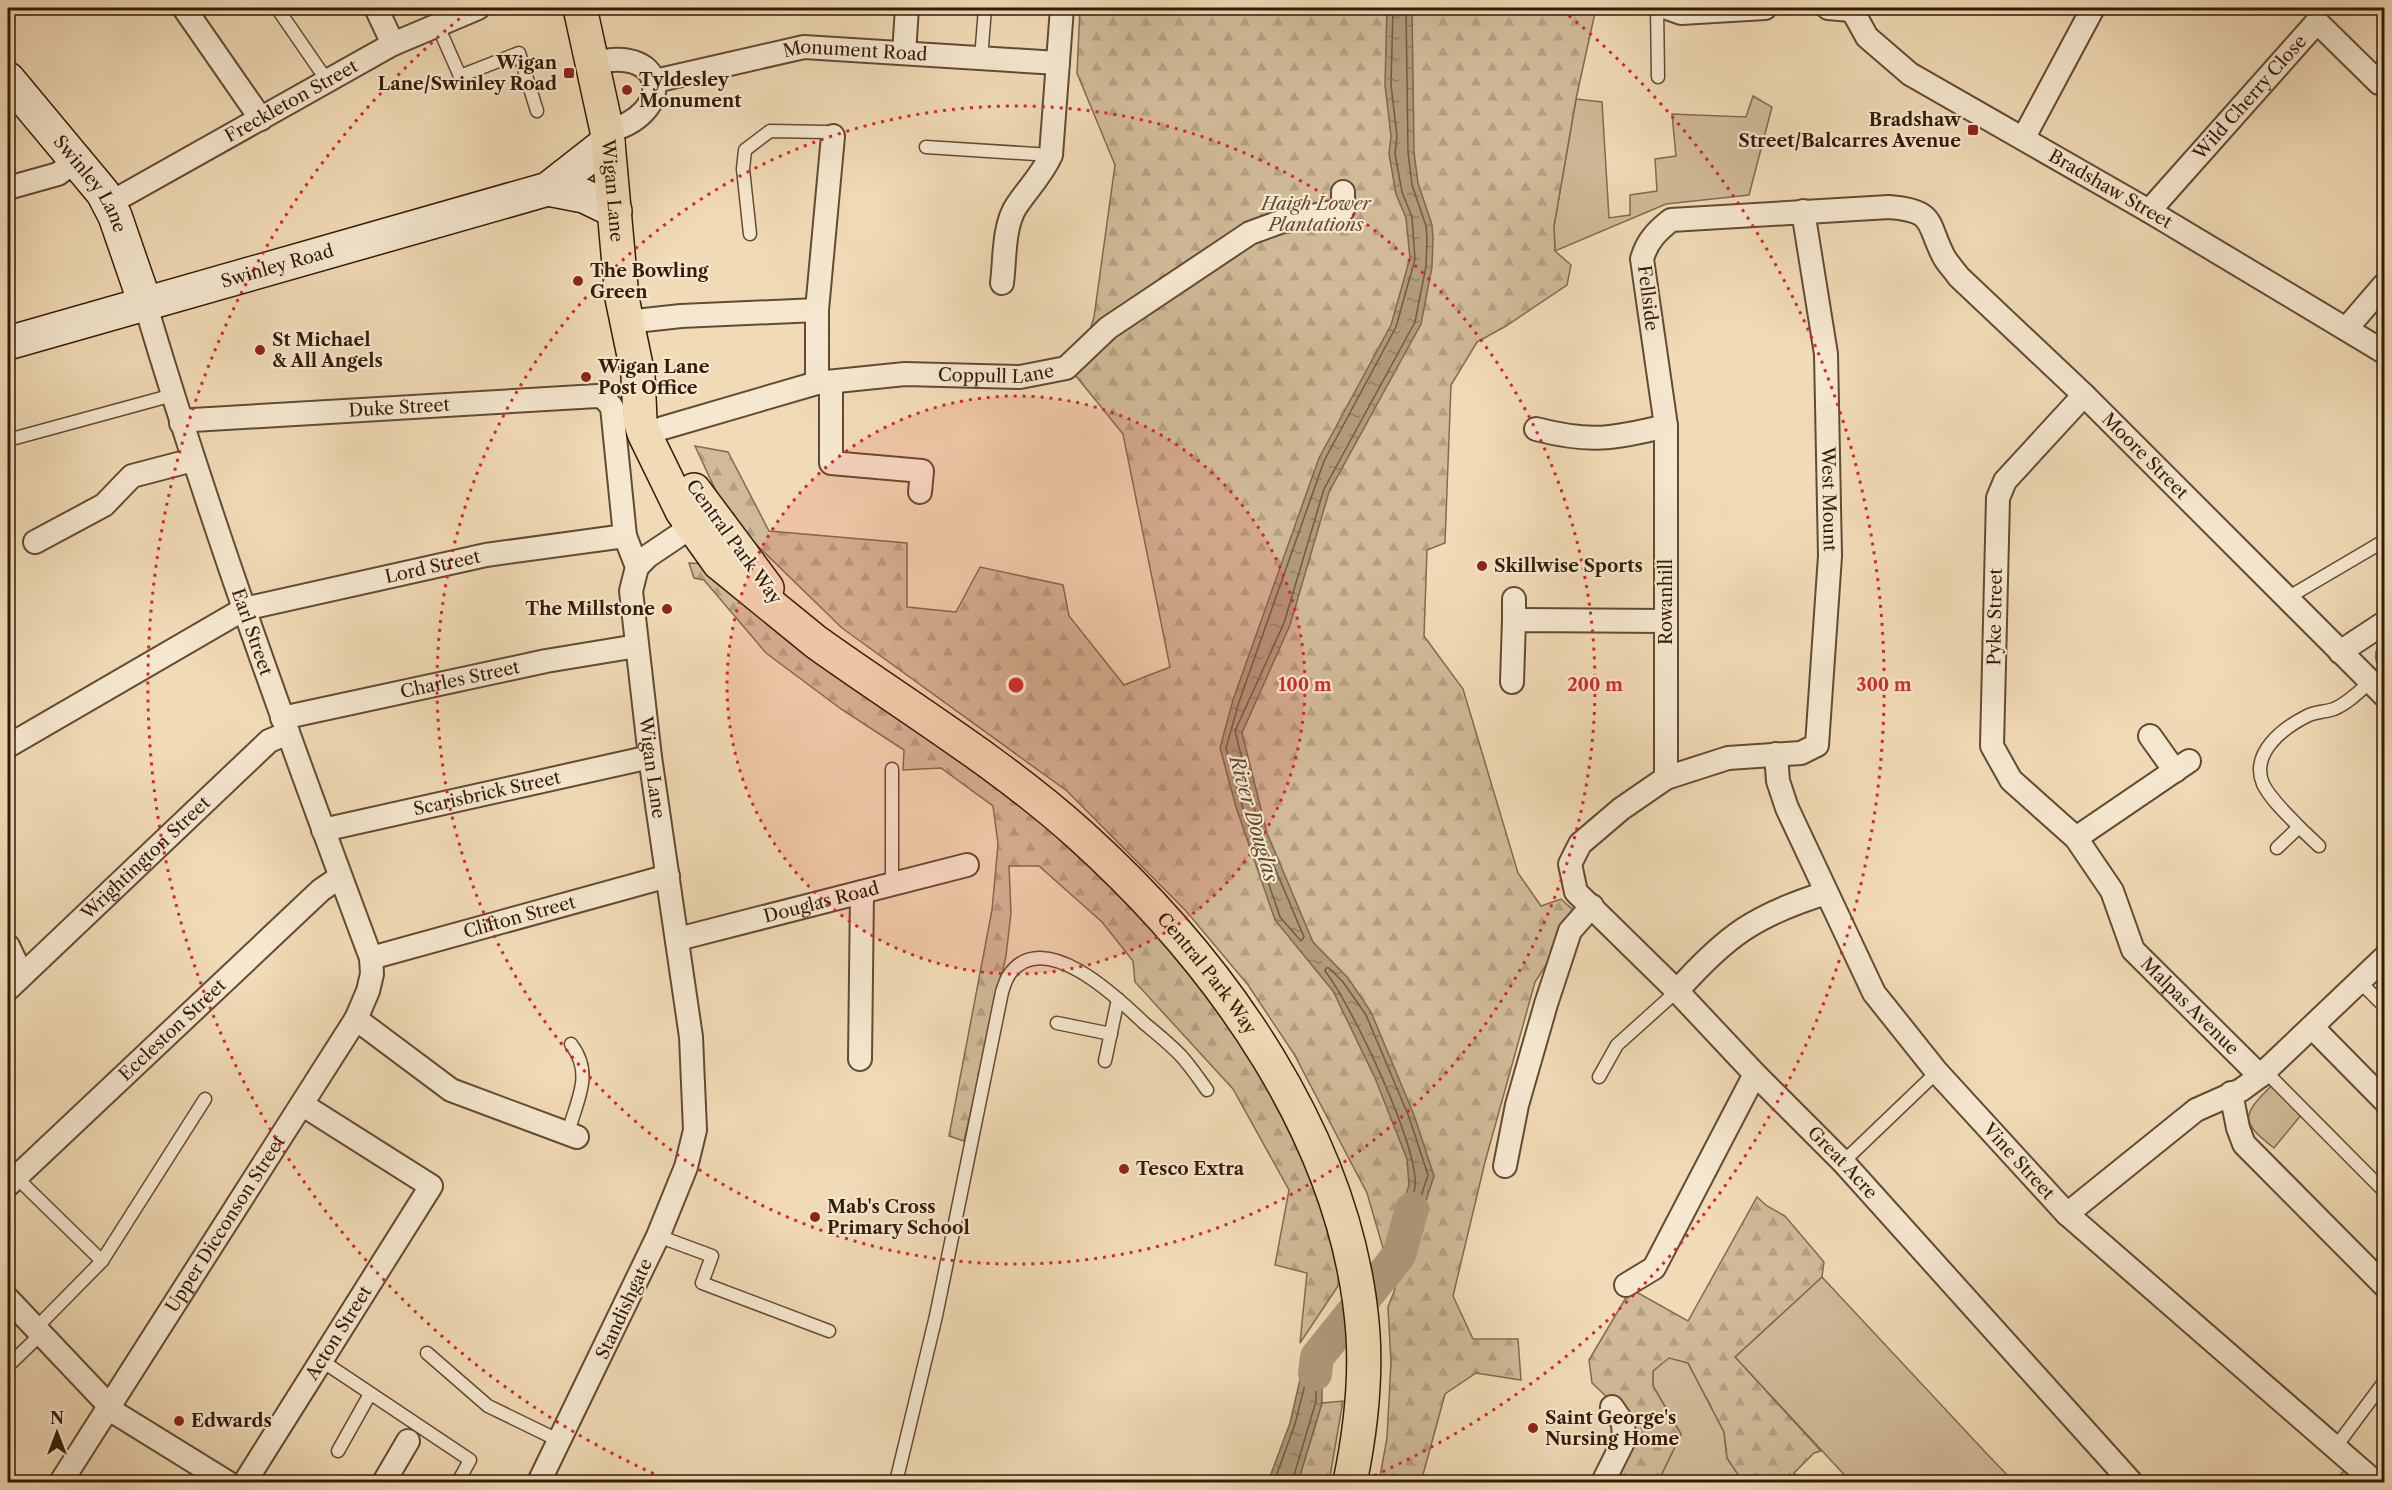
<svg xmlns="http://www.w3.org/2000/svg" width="2392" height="1490" font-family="'Libre Caslon Text',serif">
<defs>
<pattern id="forest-firs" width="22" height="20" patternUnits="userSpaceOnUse" patternTransform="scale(1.5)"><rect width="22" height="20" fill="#d1ba98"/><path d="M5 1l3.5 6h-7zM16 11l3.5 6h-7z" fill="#b49f82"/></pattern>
<pattern id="water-ripples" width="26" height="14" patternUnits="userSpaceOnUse" patternTransform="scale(1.5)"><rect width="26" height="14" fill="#b09a7a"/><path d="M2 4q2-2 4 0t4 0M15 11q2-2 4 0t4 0" fill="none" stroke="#907d62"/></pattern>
</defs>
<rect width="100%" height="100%" fill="#f1dbb6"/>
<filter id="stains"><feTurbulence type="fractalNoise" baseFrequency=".00333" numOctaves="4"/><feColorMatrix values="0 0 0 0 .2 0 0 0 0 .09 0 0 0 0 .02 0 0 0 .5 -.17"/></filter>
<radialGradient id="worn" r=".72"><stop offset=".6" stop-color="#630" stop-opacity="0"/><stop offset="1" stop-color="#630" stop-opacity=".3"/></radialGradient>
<g fill="#d1ba98" stroke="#826a50" stroke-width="1.5">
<polygon points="1753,96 1772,107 1749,195 1666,204 1555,251 1554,226 1576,99 1602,102 1609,218 1630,215 1630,195 1657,191 1655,159 1676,156 1672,114 1746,117"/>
<path d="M2384 641V676C2375 665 2371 649 2384 641Z"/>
<path d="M2272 1085 2301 1115 2274 1148C2239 1121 2242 1115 2272 1085Z"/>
<polygon points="1822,1277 1987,1454 2014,1482 1851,1482 1735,1357"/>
<polygon points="1669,1357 1688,1363 1724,1432 1727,1458 1743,1482 1658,1482 1681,1434 1653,1386 1653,1371"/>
<polygon points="2345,1470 2361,1482 2333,1482"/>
</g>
<g fill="url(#forest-firs)" stroke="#826a50" stroke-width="1.5">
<polygon points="1080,8 1596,8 1576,99 1554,226 1555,251 1571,265 1567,285 1506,326 1477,342 1451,385 1445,543 1427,550 1424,636 1463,689 1518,873 1541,906 1561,899 1572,909 1574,921 1535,982 1485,1162 1453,1296 1473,1339 1518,1339 1521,1380 1476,1373 1445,1394 1421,1482 1379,1482 1387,1438 1391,1362 1388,1307 1395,1289 1367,1193 1294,1054 1248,985 1186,911 1067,791 842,628 728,517 695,446 728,452 769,531 907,543 907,607 956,612 980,567 1063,585 1069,616 1124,685 1170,667 1123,434 1076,376 1094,317 1115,165 1077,73"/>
<polygon points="689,563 710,564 1017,795 1140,910 1233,1024 1307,1156 1339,1264 1338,1286 1300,1343 1307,1273 1275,1265 1289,1190 1233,1089 1135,982 1133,961 1102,922 1039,866 1009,866 1011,913 1006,956 964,1141 949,1136 992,910 998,844 993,806 941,768 903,770 904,750 841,709 766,653 704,580 694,578"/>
<polygon points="1757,1197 1767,1206 1785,1216 1824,1262 1822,1277 1735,1357 1821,1451 1814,1453 1794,1473 1803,1482 1743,1482 1727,1458 1724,1432 1688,1363 1669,1358 1653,1371 1653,1386 1681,1434 1658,1482 1613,1482 1636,1438 1629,1418 1592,1383 1589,1360 1631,1289 1688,1321"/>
<polygon points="1343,1401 1329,1482 1298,1482 1322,1403"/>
</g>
<g fill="url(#water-ripples)" stroke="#7e674c" stroke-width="1.5">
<polygon points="1387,8 1412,8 1414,152 1418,183 1432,225 1433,238 1432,267 1421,324 1329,492 1290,625 1242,733 1267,833 1313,942 1348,978 1371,1012 1414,1115 1434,1176 1408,1257 1389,1248 1409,1185 1407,1159 1375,1078 1333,991 1275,920 1236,807 1220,748 1233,700 1319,458 1391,325 1410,258 1406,218 1396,194 1389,154 1391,136 1385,85"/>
<polygon points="1334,1311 1336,1342 1322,1367 1322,1403 1298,1482 1268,1482 1290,1423 1301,1375 1312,1348"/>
</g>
<polygon fill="#f1dbb6" points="1334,1308 1337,1311 1339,1342 1336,1347"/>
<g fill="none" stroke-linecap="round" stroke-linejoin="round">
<g stroke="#725a40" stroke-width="1.5">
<polyline points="1393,8 1391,85 1397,136 1395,154 1402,192 1412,217 1415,259 1396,327 1324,461 1239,702 1226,748 1242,805 1280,917 1301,941 1304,937 1261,835 1235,731 1284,623 1324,489 1415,322 1426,266 1427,238 1426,226 1412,185 1408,152 1406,8"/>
<path d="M1326 968H1329L1343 982 1366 1015 1409 1117 1428 1175 1404 1247 1397 1243C1402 1225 1413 1204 1415 1186 1419 1146 1351 1004 1325 971Z"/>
<polyline points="1274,1482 1295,1424 1307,1377 1314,1366 1316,1369 1316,1401 1292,1482"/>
</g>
<polyline stroke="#b09a7a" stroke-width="34" points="1315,1374 1317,1357 1399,1255 1412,1209"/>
<g stroke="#624b33" stroke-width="15">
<g id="lane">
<polyline points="277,8 328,82"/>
<polyline points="1657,8 1658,77"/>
<polyline points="437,24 460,76 519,53 537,111"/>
<polyline points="981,59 985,8"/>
<polyline points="926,147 1051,155"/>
<polyline points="750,234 743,169 745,150 770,131 826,132 833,136"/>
<polyline points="8,440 173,395"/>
<polyline points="2287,598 2384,541"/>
<polyline points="2299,827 2319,846"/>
<path d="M2277 848 2299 827C2287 814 2271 800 2263 784 2250 753 2283 728 2307 716 2315 712 2325 712 2334 709 2348 703 2360 691 2371 681"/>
<polyline points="892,884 892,769"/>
<polyline points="2360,982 2384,1006"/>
<polyline points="1057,1023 1111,1034"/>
<polyline points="1105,1061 1118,999"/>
<polyline points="2265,1071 2384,1191"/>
<polyline points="1599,1077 1617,1045 1677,991"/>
<path d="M568 1133C577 1099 594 1074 571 1044"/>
<polyline points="1843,1162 1937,1072"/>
<polyline points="16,1177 102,1261"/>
<polyline points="658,1236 712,1256 702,1283 829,1331"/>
<polyline points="35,1329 102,1261 205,1099"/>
<polyline points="427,1353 488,1406 560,1441"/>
<polyline points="322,1361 470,1460 458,1482"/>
<polyline points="8,1366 40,1335"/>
<polyline points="2335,1448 2384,1382"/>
<polyline points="338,1451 370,1394"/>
<path d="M896 1482 936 1316 1002 992C1004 986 1006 979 1009 975 1043 925 1119 999 1144 1023 1157 1034 1171 1045 1182 1057 1191 1067 1199 1079 1207 1090"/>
</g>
</g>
<g stroke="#624b33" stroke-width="26">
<g id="street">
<polyline points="184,8 261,119"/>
<polyline points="1667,8 1681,13 1765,8"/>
<polyline points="1828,8 1851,10"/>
<path id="s1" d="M1851 8 1867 37 1910 74 2149 211 2384 352"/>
<polyline points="377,10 393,44"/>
<polyline points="904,53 907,8"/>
<path d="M594 63C670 44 674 116 607 131"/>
<path id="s2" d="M655 81 804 47 1058 63"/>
<polyline points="2024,137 2093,8"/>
<polyline points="8,188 58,174 77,160"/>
<path id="s3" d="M110 203 393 44 478 8"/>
<path id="s4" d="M1803 211 1826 354 1830 556 1817 745 1801 753 1728 758 1666 778 1621 809 1580 844 1570 864 1576 892 1677 991 1755 1074 1843 1162 2131 1482"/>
<path id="s5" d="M2149 211 2317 22 2379 83"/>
<path d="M1002 283C1005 260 1003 225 1017 205 1029 187 1042 175 1051 155L1062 8"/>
<polyline points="626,322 681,316 817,310"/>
<polyline points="2346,329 2384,285"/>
<polyline points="831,382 831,463 922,471 920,492"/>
<polyline points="817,383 817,310 833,136"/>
<path id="s6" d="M2084 395 2005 481 1998 498 1992 746 2011 780 2076 838 2112 891 2133 950 2260 1076"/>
<path id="s7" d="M181 423 193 420 597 396 603 397 612 407 625 536 637 567 631 591 650 757 691 1037 695 1130 686 1167 658 1236 539 1482"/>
<path id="s8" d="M663 428 817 383 905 374 1020 377 1066 368 1108 328 1250 233 1280 222 1343 210V192"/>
<path d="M1536 429C1590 443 1613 439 1666 426"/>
<polyline points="35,542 104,505 132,476 193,460"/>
<polyline points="637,567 648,556 703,519"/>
<polyline points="1514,620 1514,599"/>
<polyline points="2340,652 2384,623"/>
<polyline points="1512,682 1514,620 1666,621"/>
<path id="s9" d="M282 718 546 661 637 646"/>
<polyline points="2150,736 2175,771"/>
<path id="s10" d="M8 746 244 609 486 555 625 536"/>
<path id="s11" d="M1776 754 1778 781 1787 808 1874 993 1937 1072 2067 1214 2375 1482"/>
<path id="s12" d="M1666 778V426L1642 259C1647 241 1657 231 1671 220L1889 207C1937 211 1926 223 1944 257 1948 264 1954 270 1959 277L2084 395 2384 695"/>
<path id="s13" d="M323 830 650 757"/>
<polyline points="2076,838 2189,761"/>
<path id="s14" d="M678 939 967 865"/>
<polyline points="8,946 22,975"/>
<path id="s15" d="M371 958 668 876"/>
<path id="s16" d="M8 989 269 741 288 733"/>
<path d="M1677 991C1726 936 1755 915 1826 893"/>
<polyline points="356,1019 451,1090 577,1137"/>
<polyline points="2312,1027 2384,1100"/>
<polyline points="860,1059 862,892"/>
<polyline points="2231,1093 2238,1128 2244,1144 2384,1285"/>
<polyline points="1505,1166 1517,1105 1546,1004 1570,931 1592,906"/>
<path id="s17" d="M8 1185 321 890 340 877"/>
<polyline points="2067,1214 2196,1110 2241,1090 2260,1076 2384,958"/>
<polyline points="1626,1285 1654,1268 1755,1074"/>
<polyline points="8,1299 117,1414 227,1482"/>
<path id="s18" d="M61 1482 356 1019 368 991 372 974 371 958C290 741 211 525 145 303"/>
<path id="s19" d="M245 1482 431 1186 303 1105"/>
<polyline points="384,1482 408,1441"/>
<polyline points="1603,1482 1624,1440 1623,1423 1612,1407"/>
</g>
</g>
<g stroke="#331b07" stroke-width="36">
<g id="secondary">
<path id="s20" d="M8 79 103 193 115 216 145 303"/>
<polyline points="548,189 584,196 615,211"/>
<path id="s21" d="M8 343 548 189 608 142"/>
</g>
</g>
<g stroke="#331b07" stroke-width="36">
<g id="highway">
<path id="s22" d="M580 8 607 131 622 298 638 375 640 420 644 433 682 511 719 563 816 642C904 705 999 762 1079 834 1220 961 1349 1139 1363 1334 1366 1383 1360 1434 1350 1482"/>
<polyline points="694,490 767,588"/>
</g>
</g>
<use href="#lane" stroke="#f6e8d0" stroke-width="12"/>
<use href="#street" stroke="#f6e8d0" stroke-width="22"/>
<use href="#secondary" stroke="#f6e8d0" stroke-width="33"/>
<use href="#highway" stroke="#f1dbb6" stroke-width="33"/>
</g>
<circle cx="1016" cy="685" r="289" fill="#d62828" fill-opacity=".12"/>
<g fill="none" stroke="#d62828" stroke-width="3" stroke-dasharray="3 6">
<circle cx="1016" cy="685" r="289"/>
<circle cx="1016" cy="685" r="579"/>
<path d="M670 1481A868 868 0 0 1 470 10M1562 10A868 868 0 0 1 1362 1481"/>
</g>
<g fill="#8f2418" stroke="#f6e8d0" stroke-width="2">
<rect x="563" y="67" width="12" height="12" rx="3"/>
<circle cx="627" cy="90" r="6"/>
<rect x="1967" y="124" width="12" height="12" rx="3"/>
<circle cx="578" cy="281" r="6"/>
<circle cx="260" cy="350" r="6"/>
<circle cx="586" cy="377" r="6"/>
<circle cx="1482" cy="566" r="6"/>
<circle cx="667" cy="609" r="6"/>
<circle cx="1124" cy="1169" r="6"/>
<circle cx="815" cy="1217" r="6"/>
<circle cx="179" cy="1421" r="6"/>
<circle cx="1533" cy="1428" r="6"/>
</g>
<g text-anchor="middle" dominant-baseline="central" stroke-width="4.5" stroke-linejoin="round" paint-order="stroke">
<g font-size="18" fill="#331b07" stroke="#f6e8d0">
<text stroke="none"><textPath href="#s2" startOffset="204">Monument Road</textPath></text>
<text stroke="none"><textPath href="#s5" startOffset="152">Wild Cherry Close</textPath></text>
<text stroke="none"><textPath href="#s3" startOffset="208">Freckleton Street</textPath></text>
<text stroke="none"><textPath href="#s20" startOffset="134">Swinley Lane</textPath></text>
<text stroke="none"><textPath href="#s1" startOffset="321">Bradshaw Street</textPath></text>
<text stroke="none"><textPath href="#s22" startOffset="186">Wigan Lane</textPath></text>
<text stroke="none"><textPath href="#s21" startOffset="280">Swinley Road</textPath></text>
<text transform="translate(1648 298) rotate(83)">Fellside</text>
<text stroke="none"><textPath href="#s8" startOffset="340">Coppull Lane</textPath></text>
<text stroke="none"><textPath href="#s7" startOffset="219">Duke Street</textPath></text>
<text stroke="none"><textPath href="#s12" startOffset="1154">Moore Street</textPath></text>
<text stroke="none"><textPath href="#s4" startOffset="290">West Mount</textPath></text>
<text transform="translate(734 542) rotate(54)">Central Park Way</text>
<text stroke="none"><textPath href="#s10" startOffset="466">Lord Street</textPath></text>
<text transform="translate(1666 602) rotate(-90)">Rowanhill</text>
<text transform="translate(1995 617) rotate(-89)">Pyke Street</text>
<text transform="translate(252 632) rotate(71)">Earl Street</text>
<text stroke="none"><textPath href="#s9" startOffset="182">Charles Street</textPath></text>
<text stroke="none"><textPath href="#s7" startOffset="802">Wigan Lane</textPath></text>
<text stroke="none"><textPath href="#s13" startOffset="168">Scarisbrick Street</textPath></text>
<text stroke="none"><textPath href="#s16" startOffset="190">Wrightington Street</textPath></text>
<text stroke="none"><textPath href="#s14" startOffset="148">Douglas Road</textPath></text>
<text stroke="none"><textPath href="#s15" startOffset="154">Clifton Street</textPath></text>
<text stroke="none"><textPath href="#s22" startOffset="1222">Central Park Way</textPath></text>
<text stroke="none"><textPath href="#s6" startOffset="716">Malpas Avenue</textPath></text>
<text stroke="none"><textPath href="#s17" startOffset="226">Eccleston Street</textPath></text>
<text stroke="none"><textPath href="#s11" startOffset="482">Vine Street</textPath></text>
<text stroke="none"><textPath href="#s4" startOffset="1232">Great Acre</textPath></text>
<text stroke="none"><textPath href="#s18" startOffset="306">Upper Dicconson Street</textPath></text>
<text transform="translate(624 1309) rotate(-65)">Standishgate</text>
<text stroke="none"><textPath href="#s19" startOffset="176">Acton Street</textPath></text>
</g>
<g font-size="18" font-weight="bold" fill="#331b07" stroke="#f6e8d0" text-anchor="start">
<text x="557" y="63" text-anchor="end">Wigan<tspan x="557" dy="21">Lane/Swinley Road</tspan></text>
<text x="639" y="80">Tyldesley<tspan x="639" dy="21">Monument</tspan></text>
<text x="1961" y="120" text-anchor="end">Bradshaw<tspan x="1961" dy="21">Street/Balcarres Avenue</tspan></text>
<text x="590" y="271">The Bowling<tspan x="590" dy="21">Green</tspan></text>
<text x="272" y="340">St Michael<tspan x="272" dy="21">&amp; All Angels</tspan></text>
<text x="598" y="367">Wigan Lane<tspan x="598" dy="21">Post Office</tspan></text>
<text x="1494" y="566">Skillwise Sports</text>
<text x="655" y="609" text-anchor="end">The Millstone</text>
<text x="1136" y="1169">Tesco Extra</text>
<text x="827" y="1207">Mab's Cross<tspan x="827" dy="21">Primary School</tspan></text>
<text x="1545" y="1418">Saint George's<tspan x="1545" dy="21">Nursing Home</tspan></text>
<text x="191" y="1421">Edwards</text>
</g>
<g font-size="18" font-style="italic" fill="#624b32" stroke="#f6e8d0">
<text x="1316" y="204">Haigh Lower<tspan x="1316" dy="21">Plantations</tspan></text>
</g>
<g font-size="20" font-style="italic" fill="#5f472f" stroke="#f6e8d0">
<text transform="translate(1254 819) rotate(74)">River Douglas</text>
</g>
</g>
<circle cx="1016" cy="685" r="9" fill="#d62828" stroke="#f6e8d0" stroke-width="3"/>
<g font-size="18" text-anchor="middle" font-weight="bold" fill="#d62828" stroke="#f6e8d0" stroke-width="4.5" stroke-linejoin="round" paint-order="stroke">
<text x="1305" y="691">100 m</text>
<text x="1595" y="691">200 m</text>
<text x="1884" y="691">300 m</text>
</g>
<rect width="2392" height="1490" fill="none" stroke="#f1dbb6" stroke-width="30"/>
<rect x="9" y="9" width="2374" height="1472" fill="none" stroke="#331b07" stroke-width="3"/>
<rect x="15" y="15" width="2362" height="1460" fill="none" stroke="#331b07" stroke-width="1.5"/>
<g transform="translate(57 1433)" stroke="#f6e8d0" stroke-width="4.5" paint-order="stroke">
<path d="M0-4.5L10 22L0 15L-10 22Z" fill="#331b07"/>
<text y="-9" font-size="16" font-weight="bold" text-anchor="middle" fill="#331b07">N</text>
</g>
<rect width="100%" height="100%" filter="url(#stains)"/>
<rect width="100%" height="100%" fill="url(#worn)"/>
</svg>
